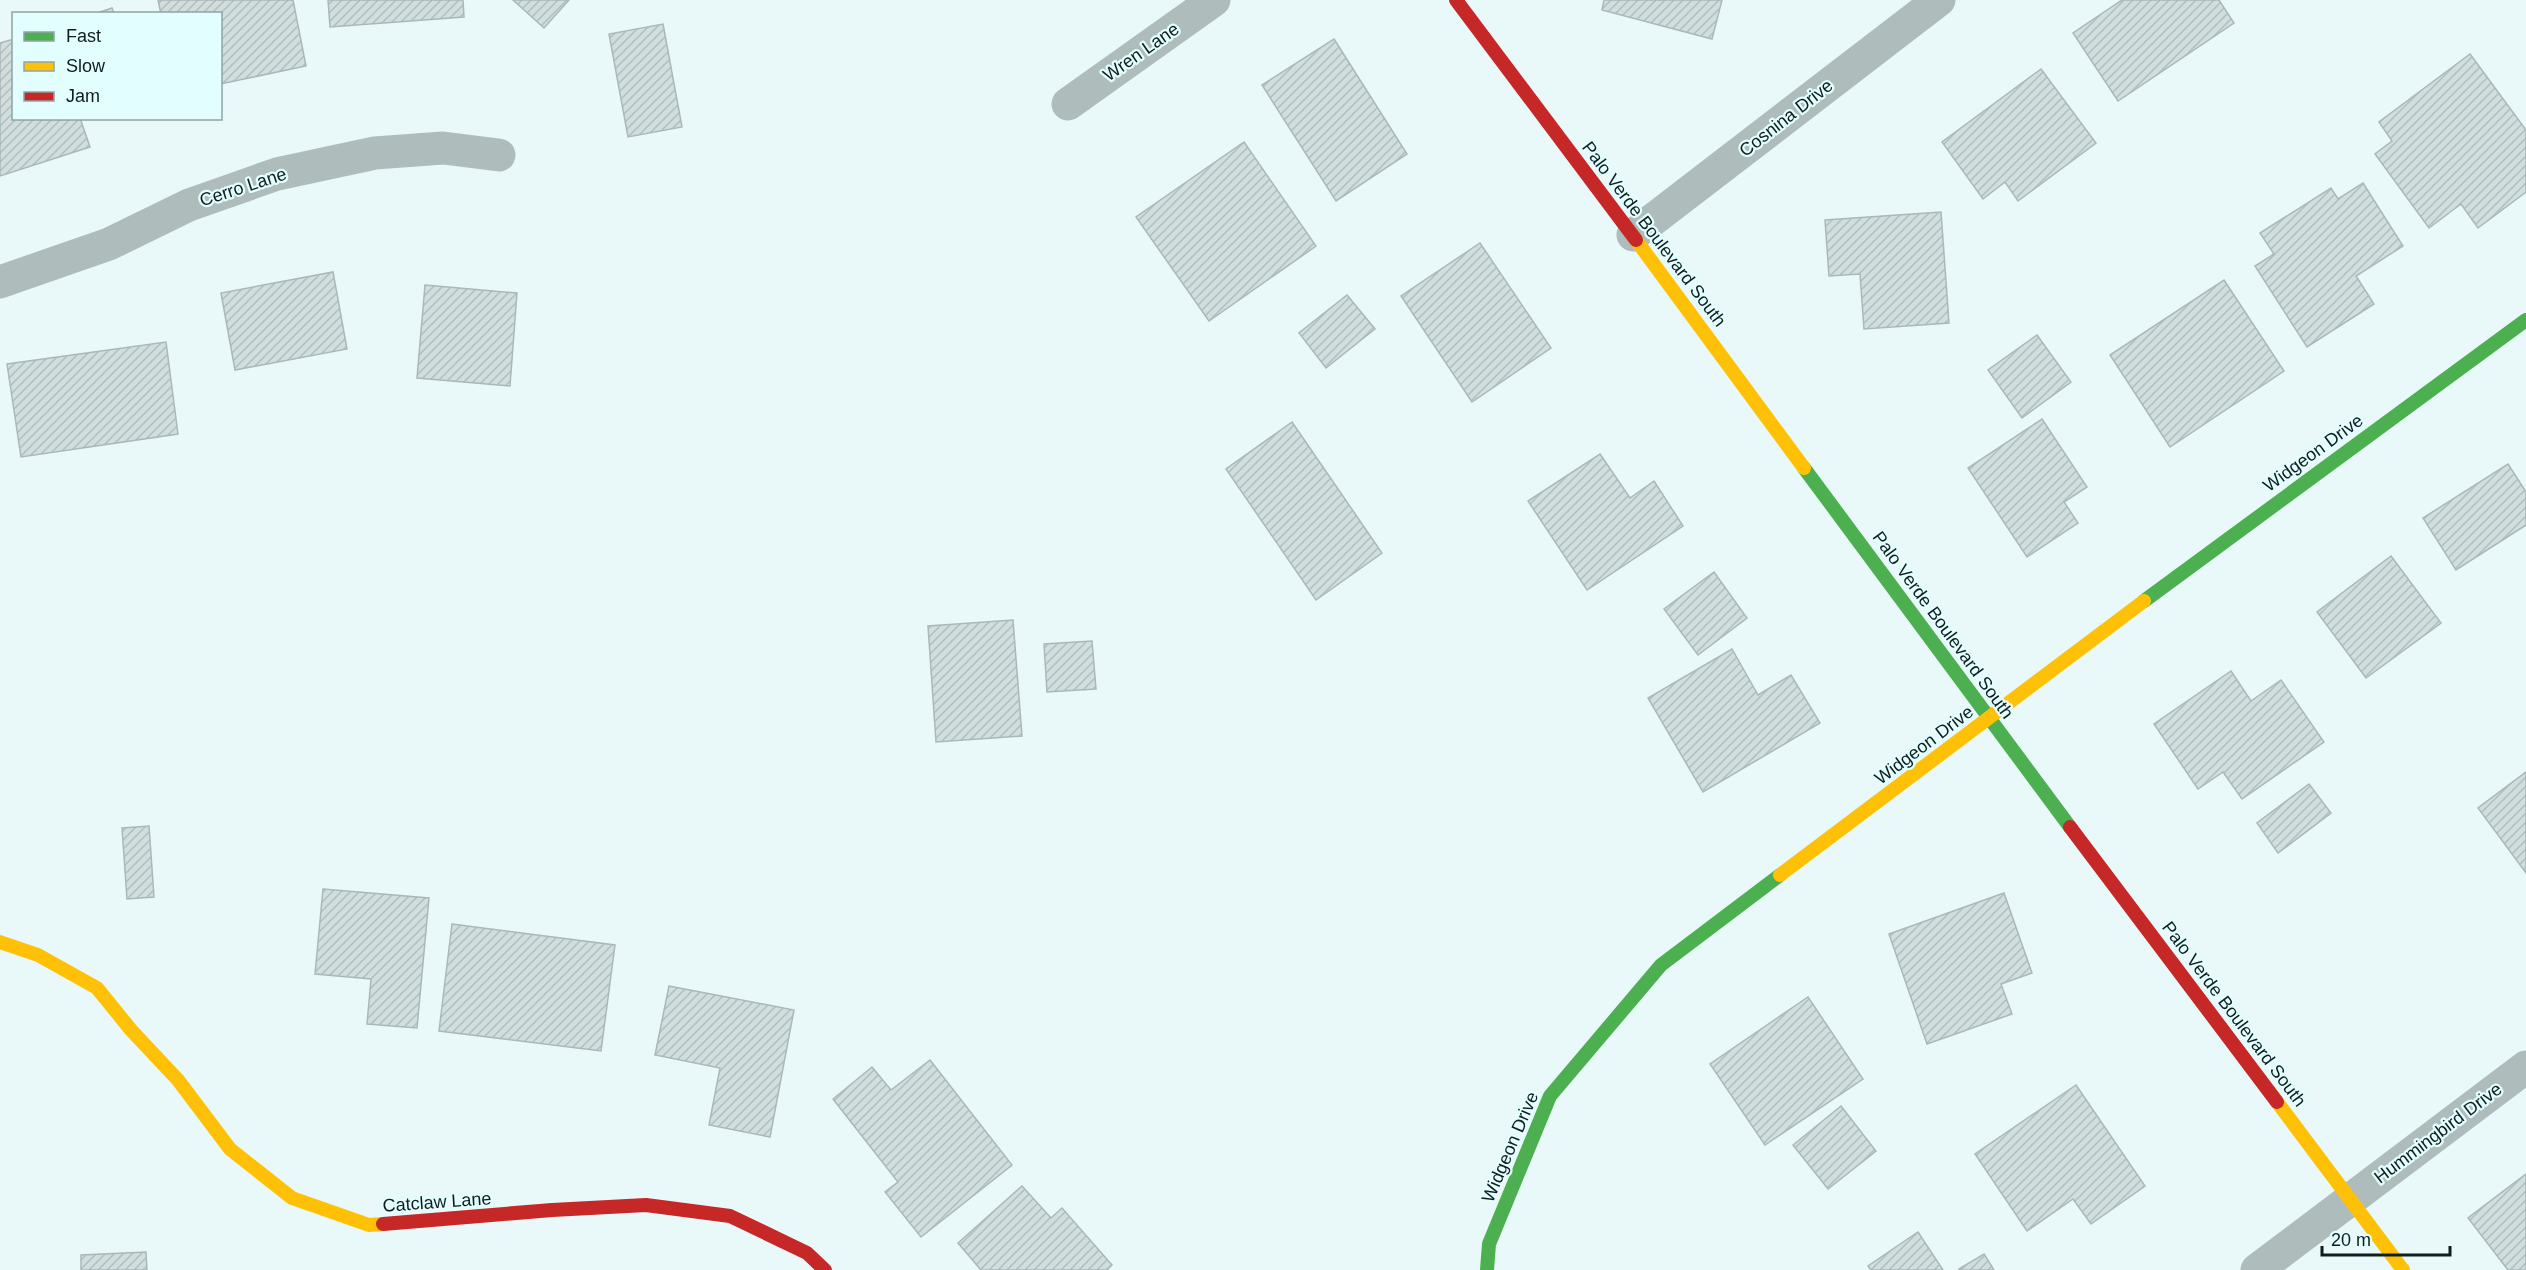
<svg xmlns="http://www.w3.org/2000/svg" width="2526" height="1270" font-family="Arial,sans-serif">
<defs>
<pattern id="building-hatch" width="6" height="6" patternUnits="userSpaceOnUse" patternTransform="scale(1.5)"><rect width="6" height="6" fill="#d1dede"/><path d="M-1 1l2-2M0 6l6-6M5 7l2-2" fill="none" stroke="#b2bebe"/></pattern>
</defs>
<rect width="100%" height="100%" fill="#e9f8f9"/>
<g fill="url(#building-hatch)" stroke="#abb8b9" stroke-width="1.5">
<polygon points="158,0 293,0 306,66 220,84 220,14 161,14"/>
<polygon points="328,0 463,0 464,17 330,27"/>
<polygon points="513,0 569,0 544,28"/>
<polygon points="1604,0 1722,0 1712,39 1602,10"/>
<polygon points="2122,0 2219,0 2234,23 2118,101 2073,33"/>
<polygon points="112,8 114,14 94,14"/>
<polygon points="663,24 682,127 628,137 609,34"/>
<polygon points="14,39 14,118 80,118 90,147 0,176 0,43"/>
<polygon points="1334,39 1407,154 1336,201 1262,85"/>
<polygon points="2470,54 2526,130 2526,192 2478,228 2461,204 2429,228 2375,154 2392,141 2379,122"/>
<polygon points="2041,69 2096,143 2018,201 2005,182 1983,199 1942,142"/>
<polygon points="1244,142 1316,246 1209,321 1136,217"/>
<polygon points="2363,183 2403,246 2356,276 2374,304 2307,347 2255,266 2274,254 2260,233 2331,188 2338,199"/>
<polygon points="1941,212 1949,323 1864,329 1860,274 1829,276 1825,220"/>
<polygon points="1480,243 1551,348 1472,402 1401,296"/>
<polygon points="333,272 347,349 235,370 221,293"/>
<polygon points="2224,280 2284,371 2170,447 2110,355"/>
<polygon points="425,285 517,293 510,386 417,378"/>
<polygon points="1347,295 1375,329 1326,368 1299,333"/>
<polygon points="2037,335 2071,382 2022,418 1988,370"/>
<polygon points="166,342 178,434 21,457 7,364"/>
<polygon points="2042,419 2087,487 2064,502 2078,523 2027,557 1968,468"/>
<polygon points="1292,422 1382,553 1316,600 1226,469"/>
<polygon points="1600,454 1630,498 1654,481 1683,526 1587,590 1528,501"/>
<polygon points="2508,464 2526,492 2526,525 2456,570 2423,518"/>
<polygon points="2391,556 2441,623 2366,678 2317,612"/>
<polygon points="1714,572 1747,618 1698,655 1664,609"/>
<polygon points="1013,620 1022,736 936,742 928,626"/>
<polygon points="1092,641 1096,689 1047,692 1044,644"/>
<polygon points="1732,649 1758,695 1791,675 1820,723 1703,792 1648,698"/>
<polygon points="2231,671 2251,701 2281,680 2324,742 2242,799 2223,772 2198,789 2154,724"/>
<polygon points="2526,772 2526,873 2478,808"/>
<polygon points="2309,784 2331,813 2278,853 2257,823"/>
<polygon points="149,826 154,897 127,899 122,828"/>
<polygon points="323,889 429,898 417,1028 367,1024 371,979 315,974"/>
<polygon points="2004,893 2032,973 2001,984 2012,1014 1927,1044 1889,934"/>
<polygon points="452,924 615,945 601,1051 439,1031"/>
<polygon points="669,986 794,1010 770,1137 709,1125 720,1068 655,1055"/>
<polygon points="1808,997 1863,1079 1765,1145 1710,1064"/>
<polygon points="930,1060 1012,1165 921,1237 885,1192 898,1182 833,1099 872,1067 891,1090"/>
<polygon points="2076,1085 2145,1186 2091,1224 2073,1199 2027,1231 1975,1154"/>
<polygon points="1841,1106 1876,1151 1828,1189 1793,1145"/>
<polygon points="2526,1174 2526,1270 2508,1270 2468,1218"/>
<polygon points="1022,1186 1051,1218 1062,1208 1112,1265 1107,1270 981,1270 958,1243"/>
<polygon points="1918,1232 1943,1270 1871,1270 1868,1266"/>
<polygon points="146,1252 147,1270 81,1270 81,1255"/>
<polygon points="1984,1254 1994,1270 1959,1270 1959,1269"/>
</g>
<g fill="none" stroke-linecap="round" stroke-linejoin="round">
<g stroke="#aebcbc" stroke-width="33">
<polyline points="1068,104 1214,0"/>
<polyline points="1633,235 1939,0"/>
<polyline points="0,282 109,244 189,205 277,174 375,153 443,148 499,155"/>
<polyline points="2257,1270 2526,1067"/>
</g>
<g stroke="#4caf50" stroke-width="14">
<polyline points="1804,468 2070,827"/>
<polyline points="2144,601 2526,320"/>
<polyline points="1487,1270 1489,1244 1550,1096 1661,965 1780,875"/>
</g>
<g stroke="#ffc107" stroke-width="14">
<polyline points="1636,240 1804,468"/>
<polyline points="1780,875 2144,601"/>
<polyline points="0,942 38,955 97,988 131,1030 178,1080 230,1149 292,1198 369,1225 383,1224"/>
<polyline points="2277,1102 2403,1270"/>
</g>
<g stroke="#c62828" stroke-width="14">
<polyline points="1456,0 1636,240"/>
<polyline points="2070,827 2277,1102"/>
<polyline points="383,1224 552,1210 646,1205 730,1216 807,1253 825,1270"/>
</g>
</g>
<g text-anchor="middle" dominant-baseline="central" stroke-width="4.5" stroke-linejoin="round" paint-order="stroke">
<g font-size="18" fill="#101d1d" stroke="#e3feff">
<text transform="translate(1141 52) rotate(-35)">Wren Lane</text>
<text transform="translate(1786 118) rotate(-38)">Cosnina Drive</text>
<text transform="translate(243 187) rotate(-18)">Cerro Lane</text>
<text transform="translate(1654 234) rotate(53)">Palo Verde Boulevard South</text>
<text transform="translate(2313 453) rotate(-36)">Widgeon Drive</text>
<text transform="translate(1943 625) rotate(54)">Palo Verde Boulevard South</text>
<text transform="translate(1924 745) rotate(-37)">Widgeon Drive</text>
<text transform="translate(2234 1014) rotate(53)">Palo Verde Boulevard South</text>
<text transform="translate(2438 1133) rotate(-37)">Hummingbird Drive</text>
<text transform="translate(1510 1147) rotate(-67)">Widgeon Drive</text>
<text transform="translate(437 1202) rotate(-4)">Catclaw Lane</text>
</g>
</g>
<rect x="12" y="12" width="210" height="108" fill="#e3feff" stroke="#8fa4a5" stroke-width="1.5"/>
<rect x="24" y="32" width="30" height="9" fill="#4caf50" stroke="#8fa4a5" stroke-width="1.5"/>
<text x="66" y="42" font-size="18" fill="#101d1d">Fast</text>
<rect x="24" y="62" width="30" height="9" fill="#ffc107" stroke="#8fa4a5" stroke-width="1.5"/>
<text x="66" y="72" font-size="18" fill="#101d1d">Slow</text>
<rect x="24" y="92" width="30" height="9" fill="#c62828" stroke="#8fa4a5" stroke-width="1.5"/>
<text x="66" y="102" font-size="18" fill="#101d1d">Jam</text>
<path d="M2322 1246v9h128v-9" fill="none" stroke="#101d1d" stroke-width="3"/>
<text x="2331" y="1246" font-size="18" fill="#101d1d" stroke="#e3feff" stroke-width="4.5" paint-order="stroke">20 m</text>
</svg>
